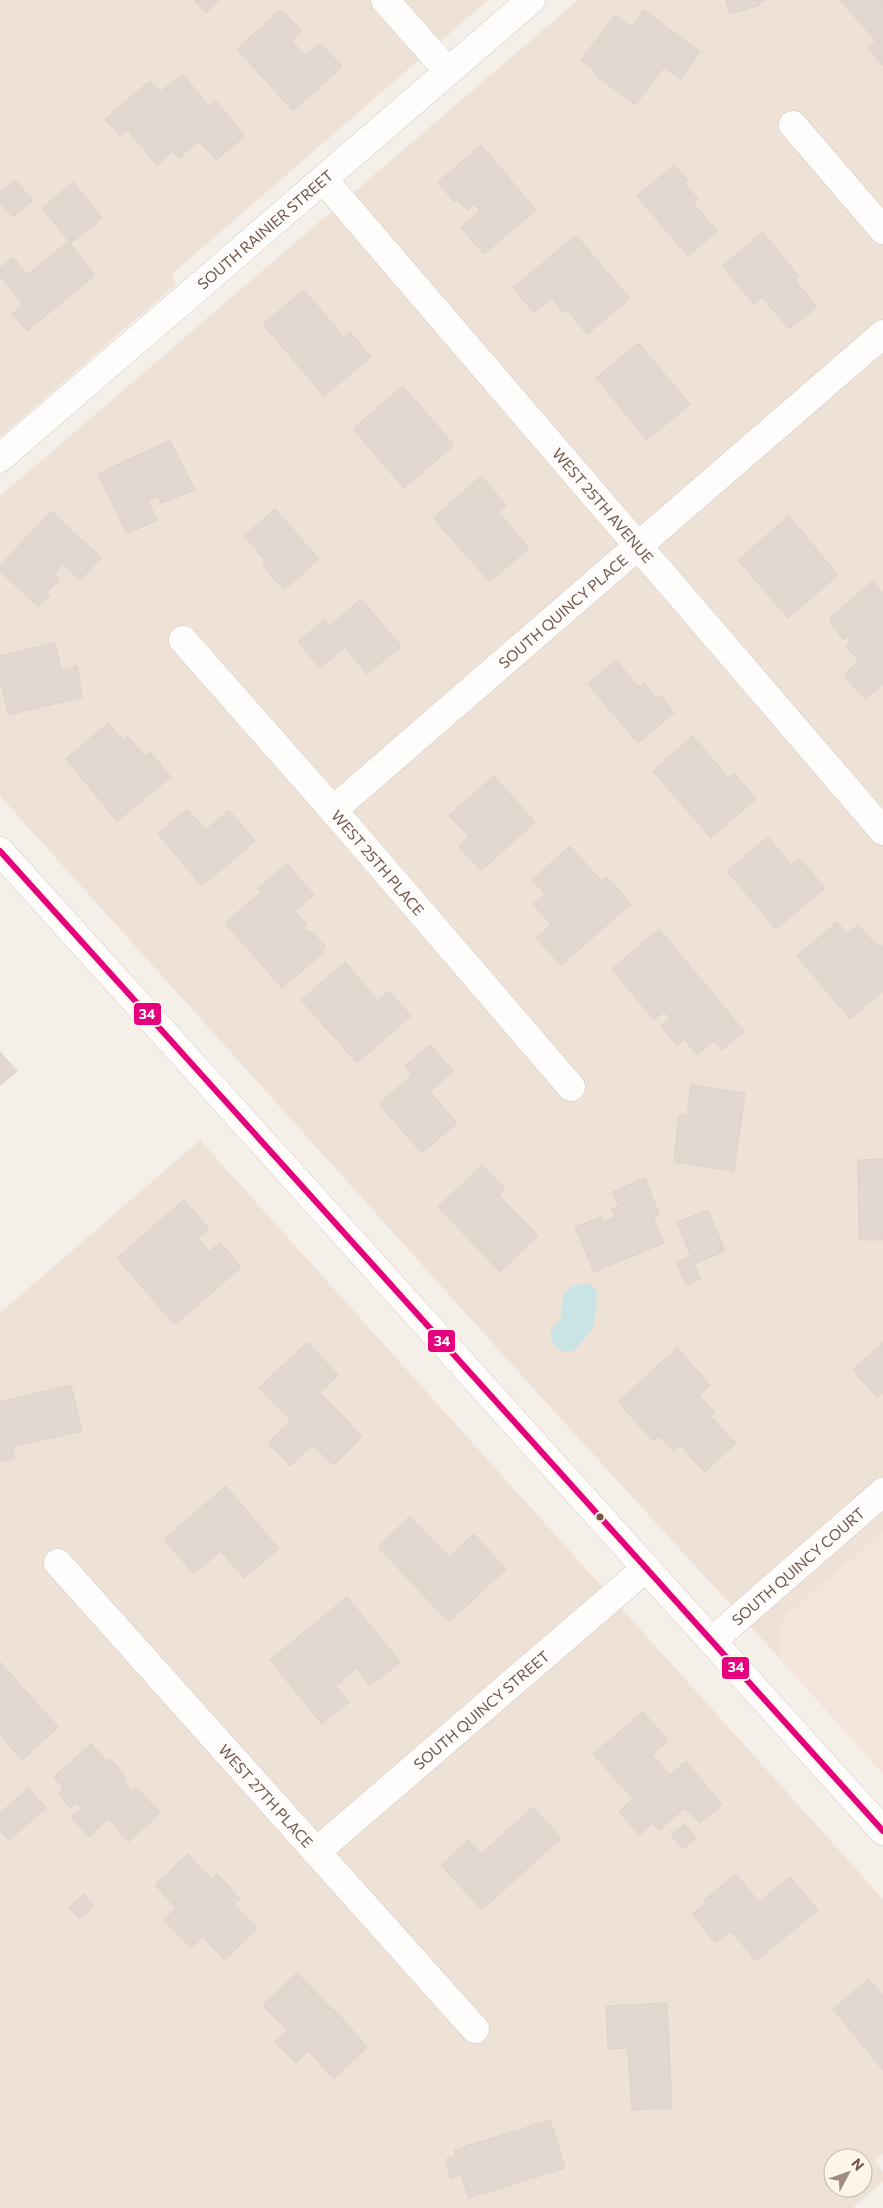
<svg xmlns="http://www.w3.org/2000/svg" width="883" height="2208" font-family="Commissioner,sans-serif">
<rect width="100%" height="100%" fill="#f5efe9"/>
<g fill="#eee2d6" fill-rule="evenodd">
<polygon points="0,0 488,0 172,274 176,284 0,437"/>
<polygon points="578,0 883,0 883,1532 786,1615 777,1639 783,1662 560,1418 0,796 0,496"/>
<path d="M200 1140 883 1899V2153L875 2161 883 2172V2181L853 2208H0V1313ZM833 2158H863V2188H833Z"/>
</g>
<polygon fill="#f5e4dc" points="883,1532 883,1774 783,1662 777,1639 786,1615"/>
<path fill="#cae4e6" d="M589 1283 598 1293 595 1297 597 1305 593 1328 577 1348 572 1351 564 1352C554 1347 545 1336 554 1326 557 1322 561 1322 561 1317 563 1305 560 1296 570 1287Z"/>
<g fill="#e2d8d0" stroke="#ded2cb">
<polygon points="194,0 219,0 206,13"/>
<polygon points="726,0 765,0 759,2 760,5 730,14"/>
<polygon points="840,0 883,0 883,66 868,48 876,41"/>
<polygon points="281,9 302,31 292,41 305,56 320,43 342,67 293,111 237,49"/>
<polygon points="644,10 700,52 680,79 664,67 635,105 595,75 597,73 581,60 615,15 631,27"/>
<polygon points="182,74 209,106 215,100 245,136 216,160 199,141 179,158 173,151 157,165 128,130 120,136 105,119 150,81 160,92"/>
<polygon points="481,145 536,210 484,254 461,228 480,211 474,204 467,210 457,199 454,202 438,182"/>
<polygon points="674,165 688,181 685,184 698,199 693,203 717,231 688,256 637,196"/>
<polygon points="15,180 33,200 13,217 0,203 0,192"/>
<polygon points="73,182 102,218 70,244 95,275 27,331 12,314 23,304 0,276 0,268 13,257 27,275 69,241 42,208"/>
<polygon points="763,232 799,277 795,280 817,307 789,329 762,297 754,304 722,266"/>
<polygon points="576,235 630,299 587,334 567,310 564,313 552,298 534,313 513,288"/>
<polygon points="304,290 344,337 350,332 371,357 324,396 263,324"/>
<polygon points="638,343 690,404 647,440 596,378"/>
<polygon points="403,386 454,445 404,488 353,429"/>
<polygon points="170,440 195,490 161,503 158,496 148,501 157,520 127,534 98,474"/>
<polygon points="481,476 506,505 498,512 529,548 490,582 433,518"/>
<polygon points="275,509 319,559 284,590 262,565 266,561 244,536"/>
<polygon points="51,511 101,558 80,580 63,564 54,574 60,579 47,593 50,595 38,607 0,571 0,566"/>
<polygon points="789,516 838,575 788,618 738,560"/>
<polygon points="873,581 883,593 883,684 865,699 844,675 859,661 846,646 851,642 847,637 844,640 829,622 832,619 830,618"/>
<polygon points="361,599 401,646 367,674 345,647 320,668 298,642 324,620 330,626"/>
<polygon points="55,643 61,670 77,666 82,697 8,715 0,680 0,656"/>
<polygon points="616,660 638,687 644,683 657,698 660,695 674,713 638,743 588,684"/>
<polygon points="108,723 123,740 127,736 145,756 150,752 171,777 117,821 66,759"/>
<polygon points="693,736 729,778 734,773 756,799 711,838 653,771"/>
<polygon points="494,776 535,822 481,871 459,846 469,837 449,815"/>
<polygon points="187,809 206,830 229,810 255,841 202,886 158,834"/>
<polygon points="768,837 791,865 799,858 825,888 776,929 727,871"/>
<polygon points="570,846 601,881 607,877 631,904 561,965 536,938 551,925 533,904 545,894 532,880"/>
<polygon points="287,864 314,895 295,911 307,924 304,927 309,933 311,931 326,947 322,950 323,953 282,988 225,923 261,892 258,888"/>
<polygon points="837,922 847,934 858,925 878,947 881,944 883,947 883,991 850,1019 797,956"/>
<polygon points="659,929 744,1031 722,1050 714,1041 697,1055 684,1039 677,1045 661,1026 670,1018 664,1012 654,1020 612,969"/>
<polygon points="345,962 378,1001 389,991 411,1016 357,1063 301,1000"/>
<polygon points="430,1045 453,1071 430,1092 457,1123 422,1153 379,1104 412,1075 405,1066"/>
<polygon points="0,1052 17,1071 0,1085"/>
<polygon points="691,1085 745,1093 734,1171 674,1162 679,1115 687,1115"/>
<polygon points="883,1159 883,1240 859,1240 858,1160"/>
<polygon points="482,1165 505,1189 499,1195 538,1236 500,1272 438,1207"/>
<polygon points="645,1178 659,1214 653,1217 664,1243 594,1272 575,1227 601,1217 603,1222 615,1217 611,1209 619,1206 612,1192"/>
<polygon points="184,1200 209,1229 198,1239 209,1252 220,1242 241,1267 175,1325 117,1258"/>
<polygon points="708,1210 725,1251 694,1264 677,1222"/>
<polygon points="691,1256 701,1279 686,1285 676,1262"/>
<polygon points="307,1342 338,1375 320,1392 362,1437 333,1465 313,1445 290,1466 268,1443 291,1421 259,1388"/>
<polygon points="883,1342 883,1392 877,1397 853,1370"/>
<polygon points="677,1348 710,1385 699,1395 715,1413 711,1417 736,1443 705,1472 680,1445 673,1451 659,1436 653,1441 618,1402"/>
<polygon points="71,1385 82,1431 12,1447 15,1458 0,1461 0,1402"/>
<polygon points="226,1486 279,1549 244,1578 221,1551 194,1574 164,1539"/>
<polygon points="410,1516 449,1557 474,1534 506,1569 449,1622 378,1547"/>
<polygon points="347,1597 400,1662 370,1686 357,1668 335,1686 349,1702 322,1724 270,1660"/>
<polygon points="0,1662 58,1727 22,1760 0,1735"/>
<polygon points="643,1712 668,1741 652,1755 670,1775 686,1761 722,1805 700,1823 685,1808 659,1830 653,1823 639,1835 619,1811 633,1799 593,1754"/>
<polygon points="91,1744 107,1761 110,1759 126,1777 123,1780 132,1790 136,1787 160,1813 128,1842 108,1818 89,1837 71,1817 81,1808 77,1802 71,1808 58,1794 64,1789 54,1777"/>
<polygon points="29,1788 46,1808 9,1840 0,1830 0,1813"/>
<polygon points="533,1807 561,1838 482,1910 441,1865 469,1840 481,1854"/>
<polygon points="685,1824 696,1838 683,1849 671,1835"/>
<polygon points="188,1854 211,1879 217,1874 240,1899 234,1904 258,1928 224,1960 203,1937 191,1948 164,1920 176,1908 155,1885"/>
<polygon points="736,1874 759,1902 790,1877 818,1910 756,1961 731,1931 715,1943 692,1914 706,1903 704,1900"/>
<polygon points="84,1894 94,1906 80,1919 69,1908"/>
<polygon points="297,1973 334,2011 335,2010 367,2047 334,2079 308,2051 296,2063 275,2042 287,2030 263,2005"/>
<polygon points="869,1979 883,1996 883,2070 833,2009"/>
<polygon points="667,2003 672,2108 632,2110 628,2048 608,2049 606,2006"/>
<polygon points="550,2120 565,2168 469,2198 461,2175 451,2178 445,2160 456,2156 454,2150"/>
</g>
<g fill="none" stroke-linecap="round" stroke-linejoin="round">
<g stroke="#d4ccc6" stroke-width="29">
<g id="street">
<polyline points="385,0 448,71"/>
<polyline points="793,125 883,230"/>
<path id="s1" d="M323 179 883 831"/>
<path id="s2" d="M183 640 333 810 571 1087"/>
<path id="s3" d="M333 810 883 334"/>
<path id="s4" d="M58 1563 475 2029"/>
<path id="s5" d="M712 1641 883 1492"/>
<path id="s6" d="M316 1852 646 1568"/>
</g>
</g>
<g stroke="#d4ccc6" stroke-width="29">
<g id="secondary">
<path id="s7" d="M0 458 531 0"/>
<polyline points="0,851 883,1831"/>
</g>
</g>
<use href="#street" stroke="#fefdfc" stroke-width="28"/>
<use href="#secondary" stroke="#fefdfc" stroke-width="28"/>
<g stroke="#fef5e9" stroke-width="10">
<polyline id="bus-1" points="0,851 883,1831"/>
</g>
<use href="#bus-1" stroke="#e5007d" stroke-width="6"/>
</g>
<circle fill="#72564a" stroke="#fef5e9" stroke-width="2" cx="600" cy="1517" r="4.5"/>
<g text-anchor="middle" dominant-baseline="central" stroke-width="4.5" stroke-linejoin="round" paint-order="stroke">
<g font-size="15" fill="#72564a" stroke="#fef5e9">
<text stroke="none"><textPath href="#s7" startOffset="350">SOUTH RAINIER STREET</textPath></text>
<text stroke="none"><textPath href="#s1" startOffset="430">WEST 25TH AVENUE</textPath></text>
<text stroke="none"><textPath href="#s3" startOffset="304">SOUTH QUINCY PLACE</textPath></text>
<text stroke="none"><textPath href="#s2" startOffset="296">WEST 25TH PLACE</textPath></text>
<text stroke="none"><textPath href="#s5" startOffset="114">SOUTH QUINCY COURT</textPath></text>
<text stroke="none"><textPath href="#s6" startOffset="218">SOUTH QUINCY STREET</textPath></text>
<text stroke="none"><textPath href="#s4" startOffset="312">WEST 27TH PLACE</textPath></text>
</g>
</g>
<g stroke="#fef5e9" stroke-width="2">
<rect x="133" y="1002" width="29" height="24" rx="5" fill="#e5007d"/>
<rect x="427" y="1329" width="29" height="24" rx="5" fill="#e5007d"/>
<rect x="721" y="1656" width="29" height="24" rx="5" fill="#e5007d"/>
</g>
<g font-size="14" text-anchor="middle" font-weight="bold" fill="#fff">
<text x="147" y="1019">34</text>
<text x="442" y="1346">34</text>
<text x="736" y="1672">34</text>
</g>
<g transform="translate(848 2173) rotate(49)"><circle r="24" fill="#fef5e9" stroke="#c6b5a9"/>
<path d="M0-4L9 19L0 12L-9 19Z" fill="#a08c82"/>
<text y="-8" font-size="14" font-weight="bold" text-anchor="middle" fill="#72564a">N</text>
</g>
</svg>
